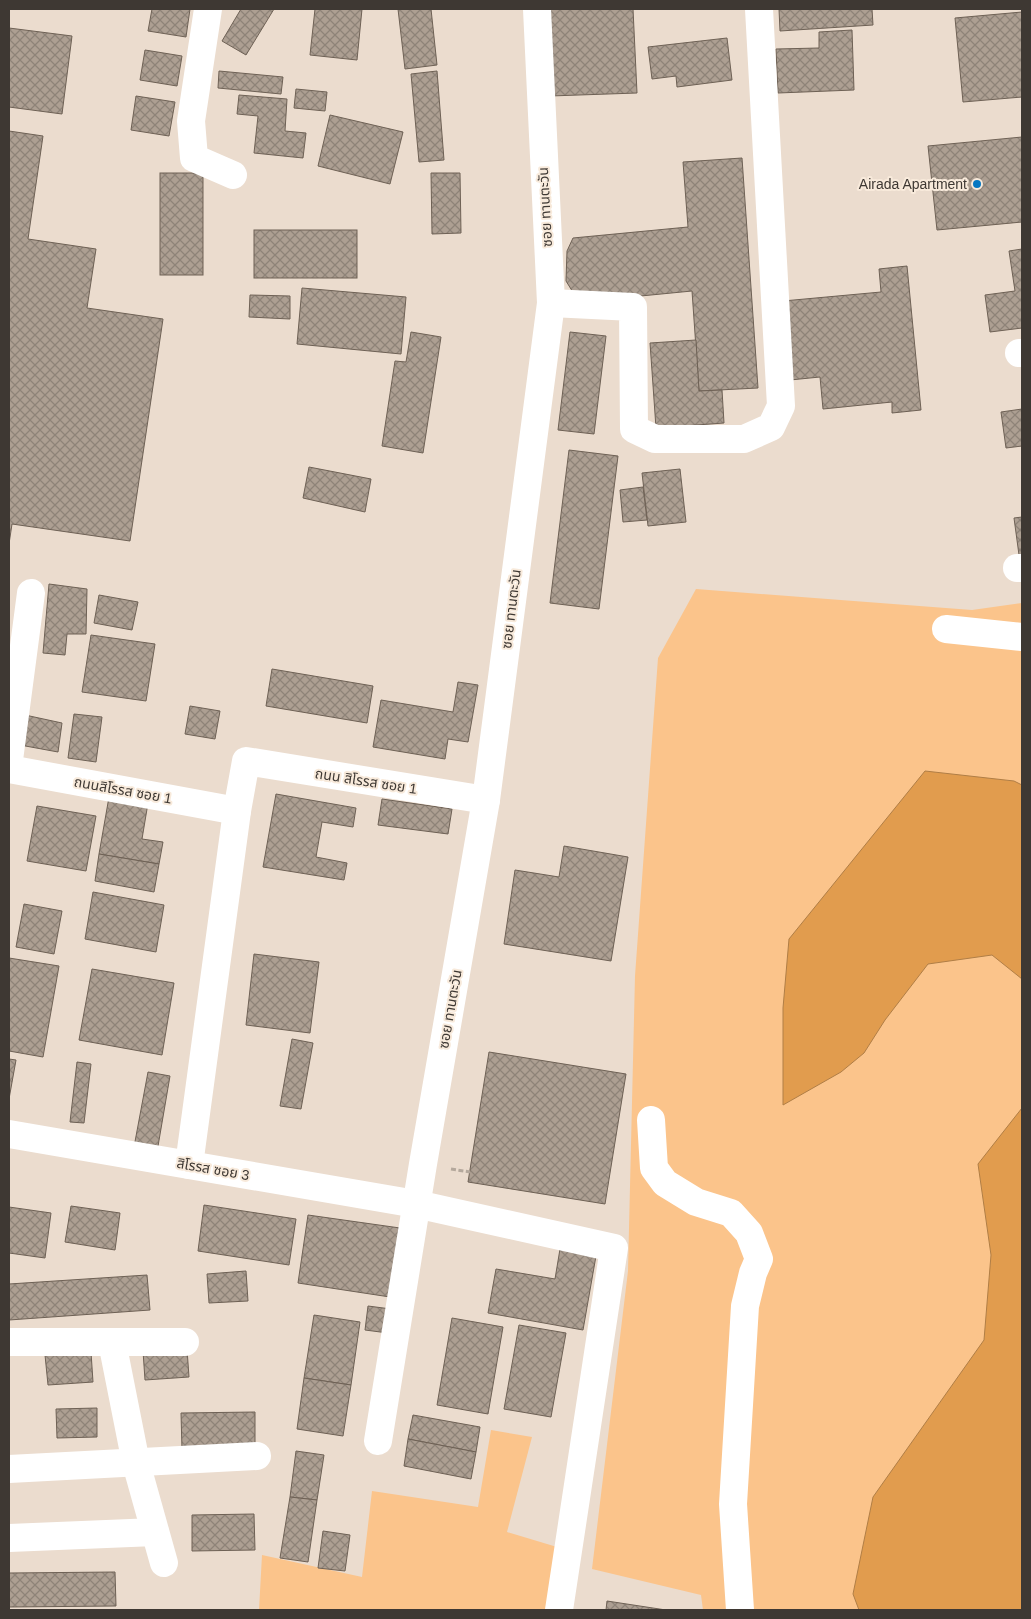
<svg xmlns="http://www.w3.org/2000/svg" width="1031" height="1619" font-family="Helvetica,'Noto Sans Thai',sans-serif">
<defs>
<pattern id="building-cross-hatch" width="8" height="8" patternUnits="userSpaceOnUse" patternTransform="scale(1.25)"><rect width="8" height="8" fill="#ad9f92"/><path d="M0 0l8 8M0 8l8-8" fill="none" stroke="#8e8378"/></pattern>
</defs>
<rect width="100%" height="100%" fill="#ebdcce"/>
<g fill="#fbc48b">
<polygon points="696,589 972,610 1022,603 1022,1610 703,1610 701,1595 592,1569 628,1271 635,976 658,658"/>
<polygon points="491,1430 532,1437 507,1532 557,1547 546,1610 259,1610 262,1555 362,1577 372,1491 478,1507"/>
</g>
<g fill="#e19c4e" stroke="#b07e46">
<polygon points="925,771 1014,781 1022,785 1022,979 992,955 928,964 885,1020 864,1053 841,1072 783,1105 783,1008 789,939"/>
<polygon points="1022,1108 1022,1610 859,1610 853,1594 873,1497 984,1340 991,1255 978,1164"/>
</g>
<g fill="url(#building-cross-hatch)" stroke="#6e6155">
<polygon points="152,9 190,9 186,37 148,31"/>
<polygon points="241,9 274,9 246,55 222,41"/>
<polygon points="315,9 362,9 357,60 310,55"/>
<polygon points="398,9 431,9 437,65 405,69"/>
<polygon points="546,9 633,9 637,93 550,96"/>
<polygon points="779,9 872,9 873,25 780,31"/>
<polygon points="1022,12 1022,97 963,102 955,18"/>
<polygon points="9,28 72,36 62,114 9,107"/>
<polygon points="852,30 854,90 778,93 776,49 819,48 819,32"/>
<polygon points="727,38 732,80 677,87 676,76 652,79 648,47"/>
<polygon points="145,50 182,56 177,86 140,80"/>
<polygon points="219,71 283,77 281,94 218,88"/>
<polygon points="437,71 444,160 419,162 411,74"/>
<polygon points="296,89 327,92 325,111 294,108"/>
<polygon points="239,95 287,99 285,131 306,133 303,158 254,153 258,116 237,114"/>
<polygon points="136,96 175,102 169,136 131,130"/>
<polygon points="330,115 403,132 390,184 318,166"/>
<polygon points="9,131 43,136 28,239 96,249 87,308 163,319 130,541 12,524 9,544"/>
<polygon points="1022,137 1022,222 937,230 928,146"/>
<polygon points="742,158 758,388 699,391 692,291 579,302 566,281 567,251 573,238 688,227 683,162"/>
<rect x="160" y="173" width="43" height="102"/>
<polygon points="431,173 460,173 461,233 432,234"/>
<rect x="254" y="230" width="103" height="48"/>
<polygon points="1022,249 1022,328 990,332 985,295 1015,291 1009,251"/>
<polygon points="907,266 921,410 892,413 892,402 823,409 820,377 790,380 783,301 881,292 879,269"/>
<polygon points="302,288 406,297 401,354 297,344"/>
<polygon points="250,295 290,296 290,319 249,317"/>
<polygon points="411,332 441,337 423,453 382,446 395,361 406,362"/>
<polygon points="570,332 606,336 594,434 558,430"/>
<polygon points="696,340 699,391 722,390 724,423 656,428 650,343"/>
<polygon points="1022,409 1022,446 1006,448 1001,412"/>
<polygon points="569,450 618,456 599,609 550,603"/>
<polygon points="309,467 371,479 365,512 303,498"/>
<polygon points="680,469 686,522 648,526 642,473"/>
<polygon points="643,487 647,520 623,522 620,490"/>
<polygon points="1022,517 1022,554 1019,555 1014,518"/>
<polygon points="49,584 87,589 86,634 67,634 65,655 43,653"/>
<polygon points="99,595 138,602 132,630 94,623"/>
<polygon points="91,635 155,644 146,701 82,692"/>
<polygon points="272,669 373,686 367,723 266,706"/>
<polygon points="458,682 478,685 468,742 448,739 445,759 373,747 381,700 453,712"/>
<polygon points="190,706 220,711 215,739 185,734"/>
<polygon points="74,714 102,717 96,762 68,758"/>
<polygon points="25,715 62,723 58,752 20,745"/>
<polygon points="276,794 356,808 353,827 322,822 316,857 347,863 344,880 263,867"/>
<polygon points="109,797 148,803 142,839 163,842 159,864 99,854"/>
<polygon points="382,799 452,809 448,834 378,825"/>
<polygon points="37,806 96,816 86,871 27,861"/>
<polygon points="564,846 628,857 611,961 504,944 515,870 559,877"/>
<polygon points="99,854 159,864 154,892 95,881"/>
<polygon points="93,892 164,905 156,952 85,939"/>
<polygon points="24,904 62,911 54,954 16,947"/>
<polygon points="254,954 319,962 310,1033 246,1025"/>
<polygon points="9,958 59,966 43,1057 9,1051"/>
<polygon points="92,969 174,983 162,1055 79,1040"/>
<polygon points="292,1039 313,1043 301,1109 280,1106"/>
<polygon points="489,1052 626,1074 605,1204 468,1182"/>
<polygon points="9,1059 16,1060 9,1099"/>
<polygon points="77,1062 91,1064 84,1123 70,1122"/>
<polygon points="148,1072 170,1076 157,1152 134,1147"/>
<polygon points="204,1205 296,1219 289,1265 198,1251"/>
<polygon points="71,1206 120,1213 115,1250 65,1242"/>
<polygon points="9,1207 51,1213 45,1258 9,1253"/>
<polygon points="308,1215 400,1228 390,1297 298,1283"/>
<polygon points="560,1249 596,1256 583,1330 488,1313 496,1269 555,1279"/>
<polygon points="246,1271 248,1301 209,1303 207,1274"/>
<polygon points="147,1275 150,1310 9,1320 9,1284"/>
<polygon points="368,1306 391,1309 388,1333 365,1330"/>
<polygon points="314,1315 360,1322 351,1385 304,1378"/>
<polygon points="452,1318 503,1327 488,1414 437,1405"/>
<polygon points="519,1325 566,1333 551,1417 504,1409"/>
<polygon points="187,1349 189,1377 145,1380 143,1351"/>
<polygon points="91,1352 93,1382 48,1385 45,1355"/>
<polygon points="304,1378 351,1385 343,1436 297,1429"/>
<polygon points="97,1408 97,1437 57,1438 56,1409"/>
<polygon points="255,1412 255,1448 182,1450 181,1413"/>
<polygon points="413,1415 480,1427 476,1452 408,1439"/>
<polygon points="408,1439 476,1452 471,1479 404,1466"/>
<polygon points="296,1451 324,1455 317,1500 290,1497"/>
<polygon points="290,1497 317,1500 308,1562 280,1558"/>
<polygon points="254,1514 255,1550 192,1551 192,1515"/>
<polygon points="323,1531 350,1535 345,1571 318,1568"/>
<polygon points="115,1572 116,1606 9,1607 9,1573"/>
<polygon points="607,1601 666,1610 606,1610"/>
</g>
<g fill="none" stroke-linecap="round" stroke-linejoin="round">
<polyline stroke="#b4a89c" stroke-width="3" stroke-dasharray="5 2.5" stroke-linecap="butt" points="451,1169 470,1172"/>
<g stroke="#fff" stroke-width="28">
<polyline points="208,9 191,121 194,158 233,175"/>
<polyline points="551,303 633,307 634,429 655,439 744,439 771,427 781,406 759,9"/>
<polyline points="1019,353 1022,353"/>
<polyline points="1017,568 1022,568"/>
<polyline points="946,629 1022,637"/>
<polyline points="9,760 31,593"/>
<polyline points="9,769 237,811"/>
<polyline points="651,1120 654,1168 665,1183 696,1202 731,1213 749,1233 759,1259 753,1273 745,1306 733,1504 740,1610"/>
<polyline points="9,1134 416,1204 614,1248 559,1610"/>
<polyline points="189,1165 237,811 246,761 486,800"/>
<polyline points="9,1342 185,1342"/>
<polyline points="112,1342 136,1463 164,1563"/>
<polyline points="378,1441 423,1164 486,800 551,303 537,9"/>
<polyline points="9,1469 257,1456"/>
<polyline points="9,1538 155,1532"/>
</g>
</g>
<circle fill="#0677c1" stroke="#f8eadb" stroke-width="2" cx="977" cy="184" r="5"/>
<g text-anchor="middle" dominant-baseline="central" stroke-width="4" stroke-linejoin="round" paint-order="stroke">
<g font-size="14" fill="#3e3833" stroke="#f8eadb" text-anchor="end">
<text x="967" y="184">Airada Apartment</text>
</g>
<g font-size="14" fill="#3e3833" stroke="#f8eadb">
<text transform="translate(545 207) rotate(-93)">ซอย ทานตะวัน</text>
<text transform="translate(511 609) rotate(-83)">ซอย ทานตะวัน</text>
<text transform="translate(366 781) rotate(9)">ถนน สิโรรส ซอย 1</text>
<text transform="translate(123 790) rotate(10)">ถนนสิโรรส ซอย 1</text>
<text transform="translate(450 1009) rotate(-80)">ซอย ทานตะวัน</text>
<text transform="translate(213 1169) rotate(10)">สิโรรส ซอย 3</text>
</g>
</g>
<rect width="1031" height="1619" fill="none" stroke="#3e3833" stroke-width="20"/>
</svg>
